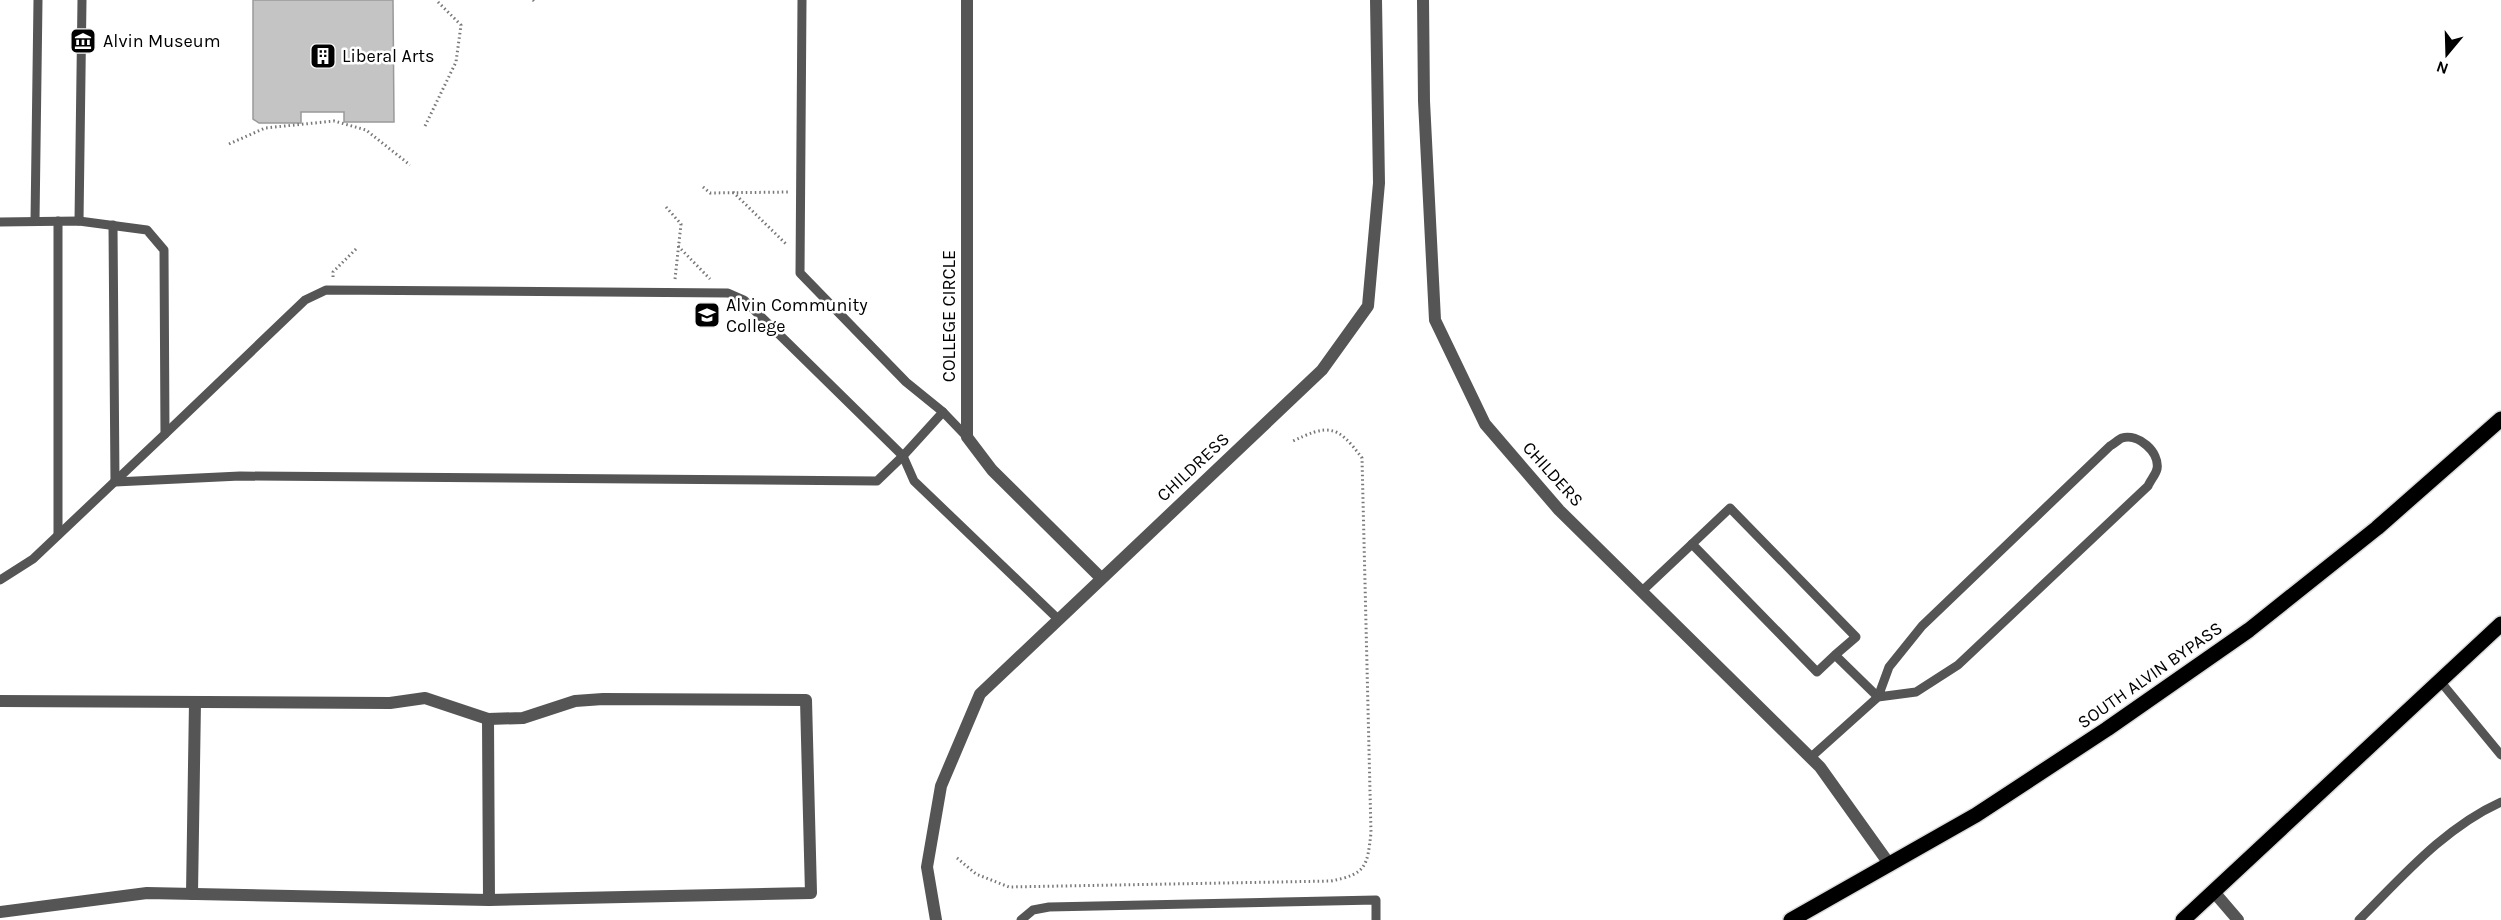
<svg xmlns="http://www.w3.org/2000/svg" width="2501" height="920" font-family="Karla,sans-serif">
<rect width="100%" height="100%" fill="#fff"/>
<polygon fill="#c4c4c4" stroke="#999" stroke-width="1.5" points="253,0 393,0 394,122 344,122 344,112 301,112 301,123 259,123 253,119"/>
<g fill="none" stroke-linecap="round" stroke-linejoin="round">
<g stroke="#dbdbdb" stroke-width="18">
<g id="primary">
<polyline points="1791,920 1976,815 2107,729 2249,630 2377,528 2501,419"/>
<polyline points="2183,920 2501,624"/>
</g>
</g>
<g stroke="#777" stroke-width="3" stroke-dasharray="1.5 3" stroke-linecap="butt">
<polyline points="533,0 534,1"/>
<polyline points="425,126 456,62 461,25 436,0"/>
<polyline points="229,144 265,128 334,121 366,130 410,165"/>
<polyline points="703,187 710,193 789,192"/>
<polyline points="733,192 786,244"/>
<polyline points="666,207 681,224 675,279"/>
<polyline points="678,246 710,279"/>
<polyline points="333,277 333,272 358,247"/>
<path d="M957 858 976 874 1009 887 1331 881C1367 874 1367 866 1371 833L1362 458C1337 424 1328 424 1291 442"/>
</g>
<g stroke="#555" stroke-width="9">
<polyline points="802,0 800,273 906,382 943,412 967,437"/>
<polyline points="35,221 38,0"/>
<polyline points="58,221 58,535"/>
<polyline points="79,221 82,0"/>
<polyline points="0,222 79,221 147,230 164,250 165,434 33,559 0,580"/>
<polyline points="113,225 115,482 240,476 877,481 903,456 914,481 1058,619"/>
<polyline points="165,434 305,300 326,290 728,293 744,300 903,456 943,412"/>
<polyline points="1641,592 1692,544"/>
<polyline points="1835,655 1856,637 1730,508 1692,544 1817,672 1835,655 1878,697"/>
<polyline points="2440,681 2501,755"/>
<path d="M1810 758 1878 697 1889 667 1922 626 2110 446C2114 444 2119 439 2122 438 2138 433 2160 452 2157 469 2156 474 2150 481 2148 486L1958 665 1916 692 1878 697"/>
<polyline points="1021,920 1033,910 1049,907 1376,900 1376,920"/>
<path d="M2359 920C2402 877 2445 827 2501 802"/>
</g>
<g stroke="#555" stroke-width="12">
<polyline points="967,0 967,437 992,470 1101,578"/>
<polyline points="1423,0 1424,101 1435,320 1485,424 1559,510 1820,767 1890,865"/>
<polyline points="0,701 390,703 425,698 488,719 523,718 575,701 603,699 806,700 811,893 489,900 147,893 0,912"/>
<polyline points="488,719 489,900"/>
<polyline points="2214,892 2238,920"/>
<polyline points="192,894 195,702"/>
<polyline points="936,920 927,867 941,786 980,694 1322,370 1368,306 1379,183 1376,0"/>
</g>
<use href="#primary" stroke="#000" stroke-width="15"/>
</g>
<defs>
<g id="museum-square" transform="scale(1.35)"><rect x="-9" y="-9" width="18" height="18" rx="4" fill="#000" stroke="#fff"/><path d="M0-6L6-3V-2H-6V-3ZM-5-1h2V3h-2ZM-1-1h2V3h-2ZM3-1h2V3H3ZM-6 4H6V6H-6Z" fill="#fff"/></g>
<g id="building-square" transform="scale(1.35)"><rect x="-9" y="-9" width="18" height="18" rx="4" fill="#000" stroke="#fff"/><path d="M-4-6H4V6H1V3H-1V6H-4ZM-2.5-4.3h1.7v1.8h-1.7ZM.8-4.3h1.7v1.8H.8ZM-2.5-1h1.7V.8h-1.7ZM.8-1h1.7V.8H.8Z" fill="#fff"/></g>
<g id="university-square" transform="scale(1.35)"><rect x="-9" y="-9" width="18" height="18" rx="4" fill="#000" stroke="#fff"/><path d="M0-5L7-2L0 1L-7-2ZM-4 1L0 2.5L4 1V4Q0 6-4 4Z" fill="#fff"/></g>
</defs>
<g fill-rule="evenodd">
<use href="#museum-square" x="83" y="41"/>
<use href="#building-square" x="323" y="56"/>
<use href="#university-square" x="707" y="315"/>
</g>
<g text-anchor="middle" dominant-baseline="central" stroke-width="5" stroke-linejoin="round" paint-order="stroke">
<g font-size="18" fill="#000" stroke="#fff" text-anchor="start">
<text x="103" y="41">Alvin Museum</text>
<text x="342" y="56">Liberal Arts</text>
<text x="726" y="305">Alvin Community<tspan x="726" dy="21">College</tspan></text>
</g>
<g font-size="18" fill="#000" stroke="#fff">
<text transform="translate(949 316) rotate(-90)">COLLEGE CIRCLE</text>
<text transform="translate(1193 467) rotate(-43)">CHILDRESS</text>
<text transform="translate(1553 474) rotate(48)">CHILDERS</text>
<text transform="translate(2150 675) rotate(-35)">SOUTH ALVIN BYPASS</text>
</g>
</g>
<g transform="translate(2447 54) rotate(199)" stroke="#ffffff" stroke-width="4.5" paint-order="stroke">
<path d="M0-4.5L10 22L0 15L-10 22Z" fill="#000000"/>
<text y="-9" font-size="16" font-weight="bold" text-anchor="middle" fill="#000000">N</text>
</g>
</svg>
